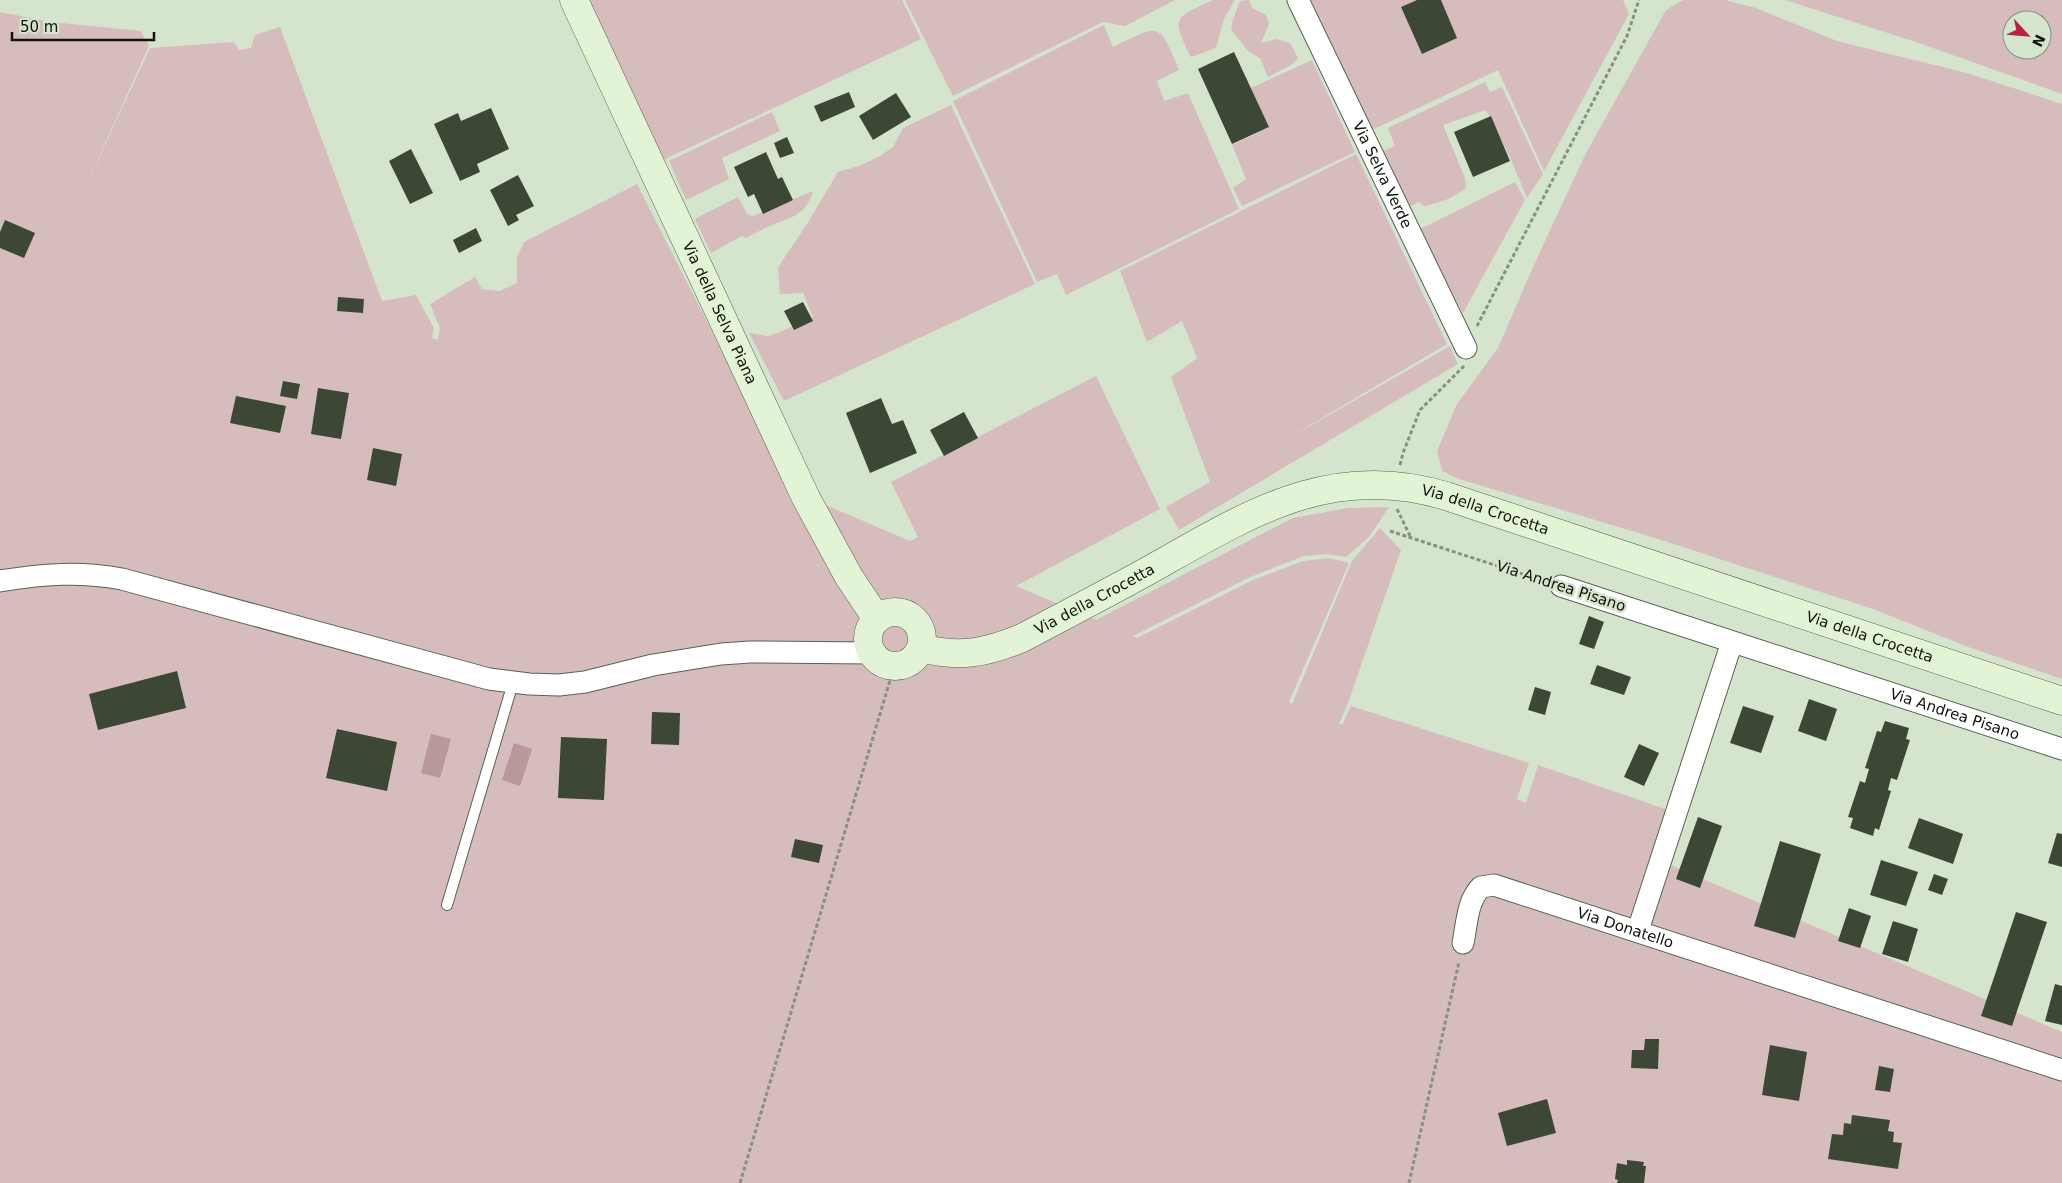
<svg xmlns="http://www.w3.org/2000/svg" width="2062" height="1183" font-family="'DejaVu Sans',sans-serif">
<rect width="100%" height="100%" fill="#d5e4cd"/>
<g fill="#d7bcbe" fill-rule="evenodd">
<polygon points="588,0 902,0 921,39 663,160"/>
<polygon points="905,0 1175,0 1125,26 1103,22 953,96"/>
<path d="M1213 0H1235L1224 19 1216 48 1191 57C1171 17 1174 18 1213 0Z"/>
<polygon points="1249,0 1252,8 1266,15 1269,24 1261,43 1277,39 1290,43 1298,58 1291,65 1268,77 1260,58 1248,51 1231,30 1233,19 1240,1"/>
<polygon points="1308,0 1623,0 1629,14 1544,171 1498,70 1370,131"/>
<polygon points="1683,0 1725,0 1756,8 1837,41 1967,73 2062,104 2062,679 1968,647 1873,609 1652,537 1459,479 1442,471 1437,451 1457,404 1498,348 1533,267 1586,153 1666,10"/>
<path d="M1785 0H2062V94L1919 43ZM2012 20H2042V50H2012Z"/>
<polygon points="0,12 51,22 141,31 149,46 84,190 150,48 234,42 239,50 251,48 255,35 280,27 382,301 416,295 434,328 432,338 438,340 440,328 430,304 475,277 482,289 500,291 517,283 517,257 524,242 637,184 793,491 910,541 918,537 891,482 1096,376 1160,509 1016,586 1096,620 1293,518 1348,508 1389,507 1369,537 1346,557 1327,554 1304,556 1273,568 1248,578 1133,636 1137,638 1255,579 1303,561 1329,558 1349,563 1289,702 1292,704 1352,561 1380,528 1401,550 1348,703 1339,724 1342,725 1351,706 1529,763 1517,799 1526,803 1538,765 1671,811 1654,858 2062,1032 2062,1183 0,1183"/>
<path d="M1104 25 1113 47C1159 25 1159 20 1179 70L1157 81 1164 101 1188 93 1239 209 1066 295 1057 274 1037 282 953 101Z"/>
<polygon points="1312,60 1355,152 1242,206 1233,188 1246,179 1232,145 1268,128 1251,88"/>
<path d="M1485 82 1490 92 1502 87 1543 174 1527 198 1509 155 1486 110 1443 125 1465 178 1466 188C1453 198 1440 203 1424 206L1419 202 1409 207 1383 151 1395 146 1388 128Z"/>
<polygon points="951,105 1035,284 784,401 749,333 768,336 780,332 813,317 803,293 780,294 778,267 807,224 838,172 859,166 880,156 893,147 903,128"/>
<polygon points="772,112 780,131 722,158 729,179 686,200 669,161"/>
<polygon points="1356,154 1447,344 1280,443 1450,346 1458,364 1179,530 1166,507 1210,482 1171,377 1197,358 1182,321 1147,342 1120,271"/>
<polygon points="1515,182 1525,200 1463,313 1418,230"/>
<path d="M813 191C806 217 788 218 767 227 759 231 753 235 746 238L742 236 711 253 695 219 738 197 747 214 753 216Z"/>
</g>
<g fill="#b9989a">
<polygon points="431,734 451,739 440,778 421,773"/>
<polygon points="514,743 532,749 520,786 502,780"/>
</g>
<g fill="#3c4835">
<polygon points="1417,0 1441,0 1457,38 1422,54 1401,7"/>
<polygon points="1234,52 1269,127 1232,144 1198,69"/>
<polygon points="849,92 855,107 821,122 814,106"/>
<polygon points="896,93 911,117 873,140 859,116"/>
<polygon points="491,108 509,149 477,164 480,172 460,181 434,124 458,113 461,121"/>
<polygon points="1491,116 1510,161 1473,177 1454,132"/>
<polygon points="787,137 794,153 780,158 774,143"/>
<polygon points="411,149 433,193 410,204 389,161"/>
<polygon points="766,152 778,179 782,177 793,200 763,214 754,194 748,197 734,167"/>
<polygon points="518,175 534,206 516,215 519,220 508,226 490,190"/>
<polygon points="5,220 35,233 24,258 0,248 0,232"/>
<polygon points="476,228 482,241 459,253 453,240"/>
<polygon points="338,297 364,299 363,313 337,311"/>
<polygon points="803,302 813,321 794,330 784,311"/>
<polygon points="283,381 300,384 297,399 280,396"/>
<polygon points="318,388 349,393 341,439 311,434"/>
<polygon points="236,396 286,406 280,433 230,423"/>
<polygon points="881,398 892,424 903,420 917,453 870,473 846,413"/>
<polygon points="964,412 978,438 944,456 930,430"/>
<polygon points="373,448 402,454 396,486 367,480"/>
<polygon points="1589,616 1604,622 1594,649 1579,644"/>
<polygon points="1597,665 1631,677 1624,695 1590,684"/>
<polygon points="177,671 186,708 98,730 89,694"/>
<polygon points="1535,687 1551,692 1545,715 1528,710"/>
<polygon points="1809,699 1837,709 1826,741 1798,731"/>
<polygon points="1743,706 1774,716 1761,753 1730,743"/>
<polygon points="652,712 680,713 679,745 651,744"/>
<polygon points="1885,721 1909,728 1906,739 1910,740 1897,780 1891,778 1888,790 1891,791 1879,830 1875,828 1873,836 1850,828 1853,818 1848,817 1860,781 1865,783 1869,769 1865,768 1877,731 1881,732"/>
<polygon points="337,729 397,742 387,791 326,778"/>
<polygon points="561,737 607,739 604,800 558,798"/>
<polygon points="1639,744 1659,753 1644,786 1624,777"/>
<polygon points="1698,817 1722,826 1700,888 1676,879"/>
<polygon points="1919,818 1963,834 1953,864 1908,848"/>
<polygon points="2057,833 2062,834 2062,867 2048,863"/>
<polygon points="795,839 823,845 819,863 791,857"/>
<polygon points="1780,841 1821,854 1795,938 1754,926"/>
<polygon points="1881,860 1918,872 1906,906 1870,895"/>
<polygon points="1934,874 1948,879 1942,895 1928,890"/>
<polygon points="1849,908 1871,916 1860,948 1838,941"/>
<polygon points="2016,912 2047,922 2012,1026 1981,1016"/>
<polygon points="1893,921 1918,929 1908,962 1882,954"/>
<polygon points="2055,984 2062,986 2062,1025 2045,1021"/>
<polygon points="1645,1039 1659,1039 1658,1069 1631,1068 1632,1050 1644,1050"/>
<polygon points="1770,1045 1807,1052 1799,1101 1762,1095"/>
<polygon points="1879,1066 1894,1069 1890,1092 1875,1090"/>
<polygon points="1547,1099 1556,1133 1507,1146 1498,1113"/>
<polygon points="1852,1115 1890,1120 1888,1131 1894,1132 1893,1142 1902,1143 1898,1169 1828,1159 1832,1134 1843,1135 1844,1123 1851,1124"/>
<polygon points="1627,1160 1644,1162 1643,1166 1646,1166 1644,1183 1617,1183 1618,1180 1615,1179 1617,1163 1627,1165"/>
</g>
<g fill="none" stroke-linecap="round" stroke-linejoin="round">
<g stroke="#56634f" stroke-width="12">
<polyline id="lane" points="447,905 513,683"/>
</g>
<g stroke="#56634f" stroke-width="23">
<g id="street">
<path id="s1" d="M1298 0 1466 348"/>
<path d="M0 581C42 574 80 571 122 579L489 679 529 684 559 685 585 682 653 665 721 654 750 652 872 653"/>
<path id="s2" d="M1561 586 2062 749"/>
<polyline points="1638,930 1732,642"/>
<path id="s3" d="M1463 943C1467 924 1467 901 1481 887L1494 885 2062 1070"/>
</g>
</g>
<g stroke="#56634f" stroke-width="29">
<g id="secondary">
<path id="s4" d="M574 0 806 498 849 577 877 619"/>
<circle cx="895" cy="639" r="27"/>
<path id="s5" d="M921 648C959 658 986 653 1022 638 1065 615 1110 592 1153 568 1249 514 1331 461 1446 496L2062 701"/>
</g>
</g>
<g stroke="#869180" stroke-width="3" stroke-dasharray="4 2.5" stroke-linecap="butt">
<polyline points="1477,326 1627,36 1639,0"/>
<polyline points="1400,465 1403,453 1420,410 1464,366"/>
<polyline points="1397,509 1411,538"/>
<polyline points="1390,531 1544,581"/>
<polyline points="740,1183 894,667"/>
<polyline points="1409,1183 1459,962"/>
</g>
<use href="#lane" stroke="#fff" stroke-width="10"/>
<use href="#street" stroke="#fff" stroke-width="21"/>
<use href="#secondary" stroke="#e2f3d6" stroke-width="28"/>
</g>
<g text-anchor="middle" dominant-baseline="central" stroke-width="5" stroke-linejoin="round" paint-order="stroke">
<g font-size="15" fill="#0f140c" stroke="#d5e4cd">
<text stroke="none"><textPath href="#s1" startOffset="194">Via Selva Verde</textPath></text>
<text stroke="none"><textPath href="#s4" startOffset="345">Via della Selva Piana</textPath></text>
<text stroke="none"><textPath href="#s5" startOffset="606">Via della Crocetta</textPath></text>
<text transform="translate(1561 586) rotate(18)">Via Andrea Pisano</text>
<text stroke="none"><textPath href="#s5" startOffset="186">Via della Crocetta</textPath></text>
<text stroke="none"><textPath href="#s5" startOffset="1011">Via della Crocetta</textPath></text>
<text stroke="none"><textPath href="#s2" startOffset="414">Via Andrea Pisano</textPath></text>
<text stroke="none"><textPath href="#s3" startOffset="211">Via Donatello</textPath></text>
</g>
</g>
<g transform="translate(2027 35) rotate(116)"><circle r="24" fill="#d5e4cd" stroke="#869180"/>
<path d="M0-4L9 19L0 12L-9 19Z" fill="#b52448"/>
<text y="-8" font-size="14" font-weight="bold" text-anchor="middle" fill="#0f140c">N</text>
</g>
<path d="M12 32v8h142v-8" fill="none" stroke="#0f140c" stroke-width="2.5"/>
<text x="20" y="32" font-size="15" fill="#0f140c" stroke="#d5e4cd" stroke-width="4" paint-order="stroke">50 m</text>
</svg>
